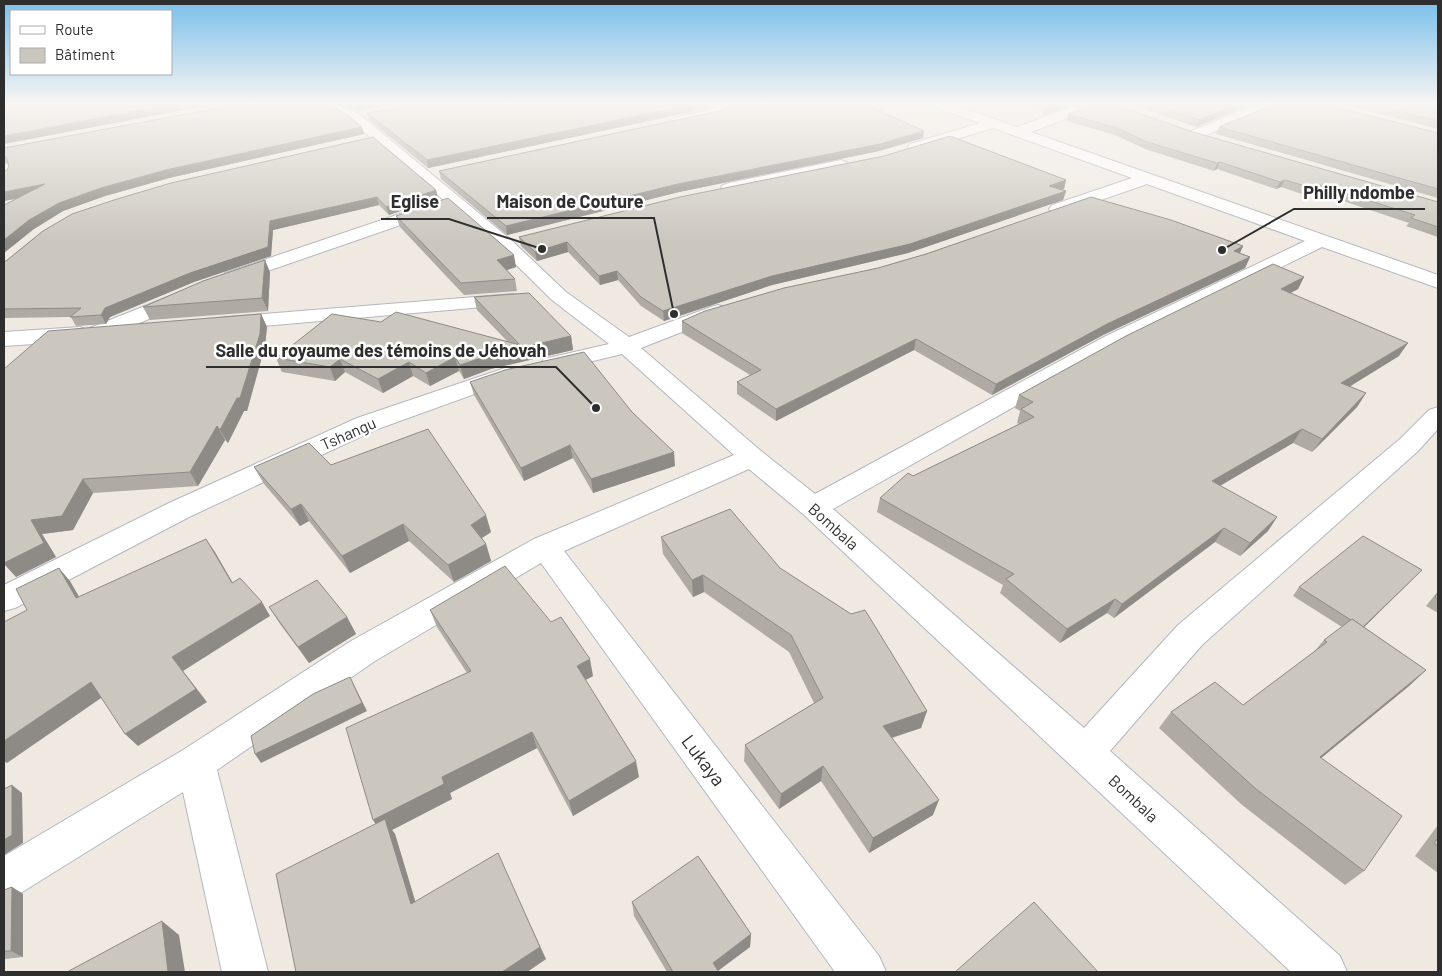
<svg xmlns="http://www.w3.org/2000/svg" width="1442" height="976" font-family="Barlow,sans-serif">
<rect width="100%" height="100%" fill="#efe9e1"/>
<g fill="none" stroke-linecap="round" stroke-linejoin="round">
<g stroke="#b4b7c1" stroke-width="2">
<g id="minor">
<polygon points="319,104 337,104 359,114 510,239 566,292 629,337 711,307 718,305 725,307 728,311 725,315 641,348 761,451 815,494 1104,337 1305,241 1147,184 1064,213 1052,213 1049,209 1052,205 1132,178 993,128 920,150 910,150 908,147 910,144 980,123 933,107 932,104 952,104 1017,127 1080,104 1099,104 1098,107 1031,132 1438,275 1438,288 1322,247 1120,347 833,509 1084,728 1178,625 1400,439 1429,410 1438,407 1438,429 1418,451 1202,645 1110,751 1340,956 1347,972 1291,972 803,514 749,469 564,551 879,956 886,972 835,972 541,563 375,661 217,770 268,972 222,972 183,792 19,894 4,900 4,856 183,750 351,641 534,539 734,455 622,354 552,371 544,369 541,364 544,359 609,344 552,300 498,247 374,140 349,120"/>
<polygon points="717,104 730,104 731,108 719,116 682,124 675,120 677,117 710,110 717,106"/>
<polygon points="1259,104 1278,104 1277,107 1201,137 1191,137 1189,134 1191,131"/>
<polygon points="841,160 846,162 849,165 846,168 729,193 723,191 721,188 723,185 729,183"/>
<polygon points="4,163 9,165 12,174 10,177 4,179"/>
<polygon points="432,203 438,204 441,208 438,212 239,281 232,283 225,281 222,277 225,273"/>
<polygon points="180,292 187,294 190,298 187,302 106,338 98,340 89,336 80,341 4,346 4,332 80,327 89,331 90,328"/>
<polygon points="513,294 520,296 523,300 520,304 227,329 219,328 216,323 219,318 227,317"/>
<polygon points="508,367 516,369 520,374 516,379 375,430 189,517 15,608 4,611 4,585 169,503 357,418"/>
</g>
</g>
<use href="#minor" fill="#fff" fill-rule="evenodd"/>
</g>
<g fill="#afaba4">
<polygon points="342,104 394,104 356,111"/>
<polygon points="423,104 714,104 709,108 428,168 369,120 367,113"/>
<polygon points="1024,104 1073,104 1045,115 1042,114 1043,110"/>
<polygon points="1131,104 1253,104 1196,127"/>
<polygon points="1343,104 1438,104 1438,129"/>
<polygon points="730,106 923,138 879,151 679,192 507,235 441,179 439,171 719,111"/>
<polygon points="1068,114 1193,132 1438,202 1438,237 1406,226 1409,223 1316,192 1308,196 1281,187 1276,189 1217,169 1214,171 1145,149 1115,135 1067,121"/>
<polygon points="362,127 364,134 169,178 105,196 63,211 34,229 18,198 4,201 4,171 7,170 9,166 8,163 4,162 4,148"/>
<polygon points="1219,127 1438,133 1438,198 1216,134"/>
<polygon points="1066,180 1064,189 1061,190 1066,191 1063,200 908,253 772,285 664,321 641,306 618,280 600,285 568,252 537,261 521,246 519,237"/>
<polygon points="436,190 438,198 389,215 379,205 273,230 271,256 194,282 110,317 106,324 76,326 71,317 4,318 4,261 6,261 43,231"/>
<polygon points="396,216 516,267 507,270 515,279 517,291 464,295 400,227"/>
<polygon points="1243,246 1240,253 1250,257 1245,268 1103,335 992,395 914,350 776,421 737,394 737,382 750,375 682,333 682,321 878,268 926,254"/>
<polygon points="270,272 268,311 150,320 143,307"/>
<polygon points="1304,277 1298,289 1290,293 1399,356 1349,386 1366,393 1357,407 1312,452 1293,443 1220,486 1277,517 1268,531 1240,556 1215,542 1114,618 1107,613 1060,643 1000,593 1003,585 877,512 880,498 913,476 1019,424 1017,423 1020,411 1015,408 1019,395"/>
<polygon points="474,297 571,336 573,350 491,369 464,379 459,371 430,386 413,376 383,393 345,372 335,381 282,372 276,358 507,341 477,310"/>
<polygon points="261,314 267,327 265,346 247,411 244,411 228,443 225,440 198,486 93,493 73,530 42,534 56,557 16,577 4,369"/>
<polygon points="470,382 675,466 593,493 573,458 524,481 474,395"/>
<polygon points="331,465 491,532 482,538 486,544 491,561 454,582 409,541 350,573 309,521 300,526 264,484 254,467"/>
<polygon points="661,537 780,568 927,711 921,728 892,738 933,815 869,853 821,781 779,809 744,761 745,745 814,703 789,652 704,592 693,597 663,554"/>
<polygon points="1422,570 1364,627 1426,670 1409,686 1321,758 1364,871 1345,885 1241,804 1159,728 1171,712 1243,705 1313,653 1324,640 1342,627 1293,596 1299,587"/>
<polygon points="1438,591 1438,613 1426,606"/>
<polygon points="269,607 347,617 356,634 309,663 280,624"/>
<polygon points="430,610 593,676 585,680 639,777 573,816 537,748 450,793 452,799 392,830 395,834 415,901 546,959 527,972 296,972 376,824 467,673 437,627"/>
<polygon points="1438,825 1438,873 1415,856"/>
<polygon points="12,887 23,894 23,957 5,959 4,958 4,890"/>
<polygon points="632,902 751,934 750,947 718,971 719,972 667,972 634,916"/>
</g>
<g fill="#8e8b86">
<polygon points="174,104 215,104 4,144 4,136"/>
<polygon points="354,104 394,104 356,111"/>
<polygon points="694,104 714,104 709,108 428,168 427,160"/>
<polygon points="1057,104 1073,104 1045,115 1047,108"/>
<polygon points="1239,104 1253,104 1196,127 1199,120"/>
<polygon points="362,127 364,134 169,178 105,196 63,211 34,229 4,253 4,240 29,220 59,203 101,188 166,170"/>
<polygon points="924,131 923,138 879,151 679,192 507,235 506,226 678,184"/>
<polygon points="1220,162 1217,169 1214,171 1217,163"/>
<polygon points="1066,180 1064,189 1047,195 1049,186"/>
<polygon points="1285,180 1281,187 1276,189 1280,182"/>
<polygon points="45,184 50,192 4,201 4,192"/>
<polygon points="1320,185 1316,192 1308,196 1312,188"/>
<polygon points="436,190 438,198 389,215 386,207"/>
<polygon points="1066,191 1063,200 908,253 772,285 664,321 663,311 772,276"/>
<polygon points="377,197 379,205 273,230 271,256 194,282 110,317 106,324 101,315 105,308 270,221"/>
<polygon points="567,242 568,252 537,261 535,252"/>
<polygon points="1243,246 1238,257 1234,251"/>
<polygon points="514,255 516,267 500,272 497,260"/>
<polygon points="1250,257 1245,268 1103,335 992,395 996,384 1107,324"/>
<polygon points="265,260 270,272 268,311 262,298"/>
<polygon points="617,271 618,280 600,285 599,276"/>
<polygon points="1304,277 1298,289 1274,302 1281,289"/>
<polygon points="261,314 267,327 265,346 247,411 244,411 228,443 220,430"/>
<polygon points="571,336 573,350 491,369 464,379 460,365 487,356"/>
<polygon points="916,339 914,350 776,421 776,409"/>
<polygon points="1408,343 1399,356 1333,397 1341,383"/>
<polygon points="455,357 459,371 430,386 426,373"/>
<polygon points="340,359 345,372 335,381 330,367"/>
<polygon points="409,362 413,376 383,393 378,379"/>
<polygon points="1366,393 1357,407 1312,452 1322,439"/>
<polygon points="217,426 225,440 198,486 190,472"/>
<polygon points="1302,429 1293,443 1204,495 1212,481"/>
<polygon points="570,445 573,458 524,481 521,468"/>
<polygon points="674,452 675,466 593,493 591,479"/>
<polygon points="83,479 93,493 73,530 42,534 56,557 16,577 4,564 4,563 31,520"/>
<polygon points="301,504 309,521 300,526 291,509"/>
<polygon points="486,515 491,532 476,542 471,525"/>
<polygon points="1277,517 1268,531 1240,556 1250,543"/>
<polygon points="403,524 409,541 350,573 342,556"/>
<polygon points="1224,528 1215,542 1114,618 1122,604"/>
<polygon points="206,539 215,552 241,597 232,583"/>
<polygon points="486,544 491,561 454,582 448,565"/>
<polygon points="59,568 70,581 88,612 76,598"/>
<polygon points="1422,570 1414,578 1355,636 1363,627"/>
<polygon points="703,575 704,592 693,597 692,580"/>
<polygon points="1115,599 1107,613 1060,643 1067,629"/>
<polygon points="262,602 270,616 183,671 207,702 138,746 125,734 172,657"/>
<polygon points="347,617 356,634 309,663 298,647"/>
<polygon points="590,659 593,676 580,683 577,666"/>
<polygon points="1426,670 1409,686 1303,773 1320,757"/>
<polygon points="350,677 367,711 261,763 255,754"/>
<polygon points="91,682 104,696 7,763 4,761 4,741"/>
<polygon points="927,711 921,728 878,742 883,726"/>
<polygon points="532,732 537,748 450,793 452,799 392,830 395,834 420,917 411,904 383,835 373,820 442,777"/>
<polygon points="636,761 639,777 573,816 569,801"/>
<polygon points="823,766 821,781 779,809 781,794"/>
<polygon points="12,785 22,793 23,843 4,855 4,840"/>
<polygon points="939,800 933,815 869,853 873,838"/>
<polygon points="504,868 546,959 527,972 502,972"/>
<polygon points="12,887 23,894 23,957 11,951"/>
<polygon points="162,921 179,935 185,972 168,972"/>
<polygon points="751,934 750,947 716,972 713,963"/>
</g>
<g fill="#cbc7bf" stroke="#8e8b86">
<polygon points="8,104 174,104 4,136 4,105"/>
<polygon points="240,104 327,104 346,114 362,127 166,170 101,188 59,203 29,220 4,240 4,205 45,184 4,192 4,171 7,170 9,166 6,157 4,156 4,148"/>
<polygon points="423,104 694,104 427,160 367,113"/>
<polygon points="730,104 864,104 924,131 880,144 678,184 506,226 439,171 719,111 730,106"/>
<polygon points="1047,104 1057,104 1047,108 1043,107 1050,105"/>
<polygon points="1095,104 1112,104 1193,132 1438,202 1438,227 1411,218 1415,215 1320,185 1312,188 1285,180 1280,182 1220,162 1217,163 1147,142 1117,128 1068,114"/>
<polygon points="1152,104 1239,104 1199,120"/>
<polygon points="1275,104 1323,104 1438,133 1438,189 1219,127"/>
<polygon points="1371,104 1438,104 1438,121"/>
<polygon points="950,136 1066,180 1049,186 1066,191 910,244 772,276 663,311 641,297 617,271 599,276 567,242 535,252 519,237 680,197 884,156"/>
<polygon points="373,137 436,190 386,207 377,197 270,221 268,247 190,273 105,308 101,315 70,317 81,308 4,309 4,261 6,261 43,231 72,214 114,200 171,183"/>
<polygon points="1091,197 1171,220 1243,246 1234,251 1250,257 1107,324 996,384 916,339 776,409 737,382 761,370 682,321 705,311 784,288 878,268 926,254"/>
<polygon points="448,198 514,255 497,260 515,279 461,283 396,216"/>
<polygon points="265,260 262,298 143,307 203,281"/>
<polygon points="1273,264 1304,277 1281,289 1408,343 1341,383 1366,393 1322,439 1302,429 1212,481 1277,517 1250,543 1224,528 1122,604 1115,599 1067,629 1006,579 1014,574 880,498 908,473 913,476 1034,417 1021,409 1033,402 1019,395 1126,336"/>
<polygon points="529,293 571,336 487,356 460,365 455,357 426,373 409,362 378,379 340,359 330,367 276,358 332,314 381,322 396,312 520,345 474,297"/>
<polygon points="261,314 260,334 240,398 237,398 220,430 217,426 190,472 83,479 62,516 31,520 44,543 4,563 4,369 48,331"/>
<polygon points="584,352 632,412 674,452 591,479 570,445 521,468 470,382 505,370"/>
<polygon points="428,429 486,515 471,525 486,544 448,565 403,524 342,556 301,504 291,509 254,467 309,443 331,465"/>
<polygon points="730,509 780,568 851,614 865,610 927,711 883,726 939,800 873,838 823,766 781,794 745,745 823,698 791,635 703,575 692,580 661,537"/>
<polygon points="1363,536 1422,570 1363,627 1352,619 1351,620 1299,587"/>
<polygon points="206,539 232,583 240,578 262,602 172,657 196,689 125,734 91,682 4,741 4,622 27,610 16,589 59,568 76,598"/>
<polygon points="505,566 551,622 561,617 590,659 577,666 636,761 569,801 532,732 442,777 444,784 373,820 346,728 471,671 430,610"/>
<polygon points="317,580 347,617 298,647 269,607"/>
<polygon points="1438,593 1438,599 1435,597"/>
<polygon points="1352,619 1426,670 1320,757 1402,816 1364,871 1256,789 1171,712 1215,682 1243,705 1327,642 1324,640"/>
<polygon points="350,677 362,703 255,754 251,736 313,694"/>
<polygon points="12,785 12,835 4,840 4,789"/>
<polygon points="385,819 411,904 498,853 540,947 502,972 296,972 276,874"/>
<polygon points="1438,838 1438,846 1434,843"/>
<polygon points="698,856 751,934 713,963 719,972 673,972 632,902"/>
<polygon points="12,887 11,951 4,951 4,890"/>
<polygon points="1034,902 1098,972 955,972"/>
<polygon points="162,921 168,972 67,972"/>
</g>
<linearGradient id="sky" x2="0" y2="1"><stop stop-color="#7abfeb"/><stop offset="0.43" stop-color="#f8f5f2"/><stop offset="1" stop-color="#f8f5f2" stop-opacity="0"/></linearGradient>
<rect width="1442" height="241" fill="url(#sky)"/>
<g text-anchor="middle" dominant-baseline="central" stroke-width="5" stroke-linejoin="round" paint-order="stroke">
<g font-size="16" fill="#2e2e2e" stroke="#fff">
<text transform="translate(348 433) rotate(-24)">Tshangu</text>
<text transform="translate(834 526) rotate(42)">Bombala</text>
<text transform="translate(1134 798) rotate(43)">Bombala</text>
</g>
<g font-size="19" fill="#2e2e2e" stroke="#fff">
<text transform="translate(704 760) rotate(53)">Lukaya</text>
</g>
</g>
<path fill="none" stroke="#2e2e2e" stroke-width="2" d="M1222 250L1294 209H1425M674 314L654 218H487M542 249L449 219H381M596 408L556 367H206"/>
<g fill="#2e2e2e" stroke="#fff" stroke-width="2">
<circle cx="1222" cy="250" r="5"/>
<circle cx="674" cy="314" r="5"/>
<circle cx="542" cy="249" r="5"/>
<circle cx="596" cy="408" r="5"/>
</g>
<g font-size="18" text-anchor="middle" font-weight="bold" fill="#2e2e2e" stroke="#fff" stroke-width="5" stroke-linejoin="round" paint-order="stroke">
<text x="1359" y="199">Philly ndombe</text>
<text x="570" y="208">Maison de Couture</text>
<text x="415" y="208">Eglise</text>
<text x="381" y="357">Salle du royaume des témoins de Jéhovah</text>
</g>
<rect width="1442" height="976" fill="none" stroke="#2e2e2e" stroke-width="10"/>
<rect x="10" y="10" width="162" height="65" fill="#ffffff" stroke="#ababab"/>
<rect x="20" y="26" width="25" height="8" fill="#ffffff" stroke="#ababab"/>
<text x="55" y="35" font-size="15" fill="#2e2e2e">Route</text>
<rect x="20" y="48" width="25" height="15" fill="#cbc7bf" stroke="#ababab"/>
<text x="55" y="60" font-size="15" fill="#2e2e2e">Bâtiment</text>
</svg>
